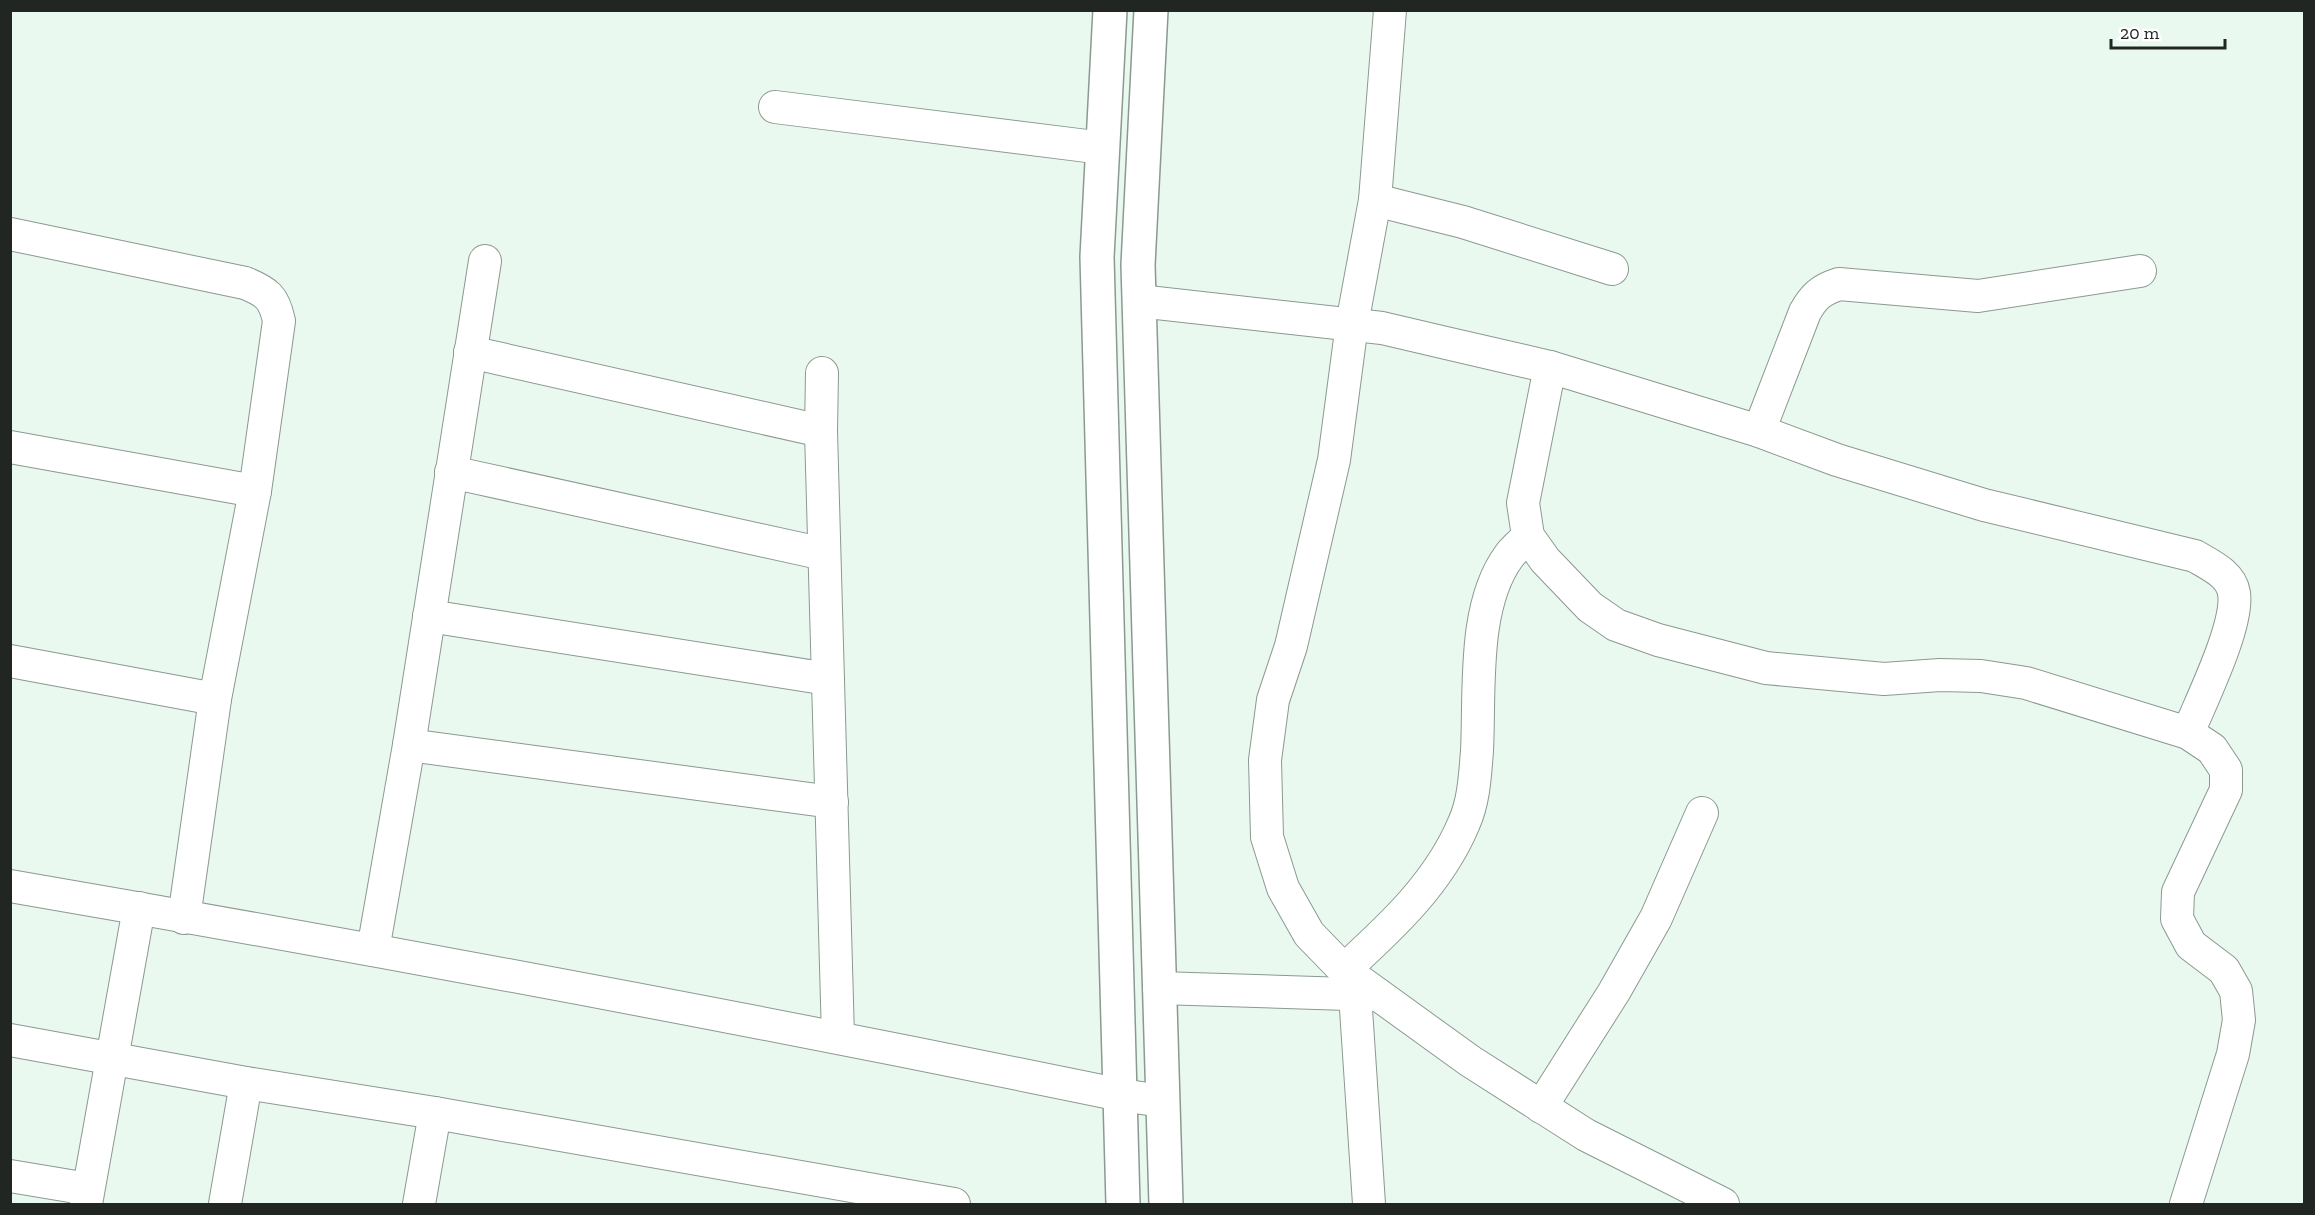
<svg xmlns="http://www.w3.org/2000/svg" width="2315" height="1215" font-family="'Zilla Slab',serif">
<rect width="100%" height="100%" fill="#eaf9f0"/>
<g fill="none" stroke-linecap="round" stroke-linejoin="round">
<g stroke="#8b9990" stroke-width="34">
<g id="street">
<polyline points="1390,10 1375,200 1352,324 1334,460 1291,646 1273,700 1265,760 1267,837 1283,888 1309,934 1344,970 1470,1061 1586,1135 1723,1204"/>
<polyline points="775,107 1103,148"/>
<polyline points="1375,200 1463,222 1612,269"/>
<path d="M10 234 245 283C267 292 274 297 279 321L255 491 215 699 184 918"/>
<path d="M1139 301 1382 328 1446 343 1550 367 1759 431 1837 460 1984 505 2195 556C2210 565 2231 574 2234 593 2239 625 2201 701 2188 733"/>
<polyline points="470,352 821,431"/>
<polyline points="1550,367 1523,503 1528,536 1545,560 1590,607 1616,625 1658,640 1766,668 1884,679 1940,675 1981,676 2026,683 2188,733 2212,749 2226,770 2226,790 2178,892 2177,919 2191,945 2224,970 2236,991 2239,1020 2233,1054 2186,1204"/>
<polyline points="822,373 821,431 838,1037"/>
<path d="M1759 431 1805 312C1814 296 1821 290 1839 284L1978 296 2140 271"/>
<polyline points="10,447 255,491"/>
<polyline points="451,472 824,554"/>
<polyline points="429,616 828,679"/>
<polyline points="10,661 215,699"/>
<polyline points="409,745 832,802"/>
<path d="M10 886C382 950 752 1019 1121 1095L1162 1101"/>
<polyline points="373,950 409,745 485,261"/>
<path d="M1344 970C1391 927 1439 883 1464 823 1474 801 1475 775 1477 751 1480 692 1472 606 1509 556 1514 549 1522 543 1528 536"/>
<polyline points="1159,988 1378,995"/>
<polyline points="1355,994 1369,1204"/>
<polyline points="10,1040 246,1083 435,1113 954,1204"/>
<polyline points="1541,1107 1614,992 1656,918 1702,813"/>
<polyline points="10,1176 88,1189"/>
<polyline points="86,1204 139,908"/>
<polyline points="225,1204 246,1083"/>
<polyline points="419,1204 435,1113"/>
</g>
</g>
<g stroke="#8b9990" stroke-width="36">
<g id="secondary">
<polyline points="1110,10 1097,257 1123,1204"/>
<polyline points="1151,10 1138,265 1166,1204"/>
</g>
</g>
<use href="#street" stroke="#fff" stroke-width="32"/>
<use href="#secondary" stroke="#fff" stroke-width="33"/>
</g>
<rect width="2315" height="1215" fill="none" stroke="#212623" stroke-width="24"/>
<path d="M2111 39v9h114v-9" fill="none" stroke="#212623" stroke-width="3"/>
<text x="2120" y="39" font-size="18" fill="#212623" stroke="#ffffff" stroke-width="4.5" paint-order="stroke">20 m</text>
</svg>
